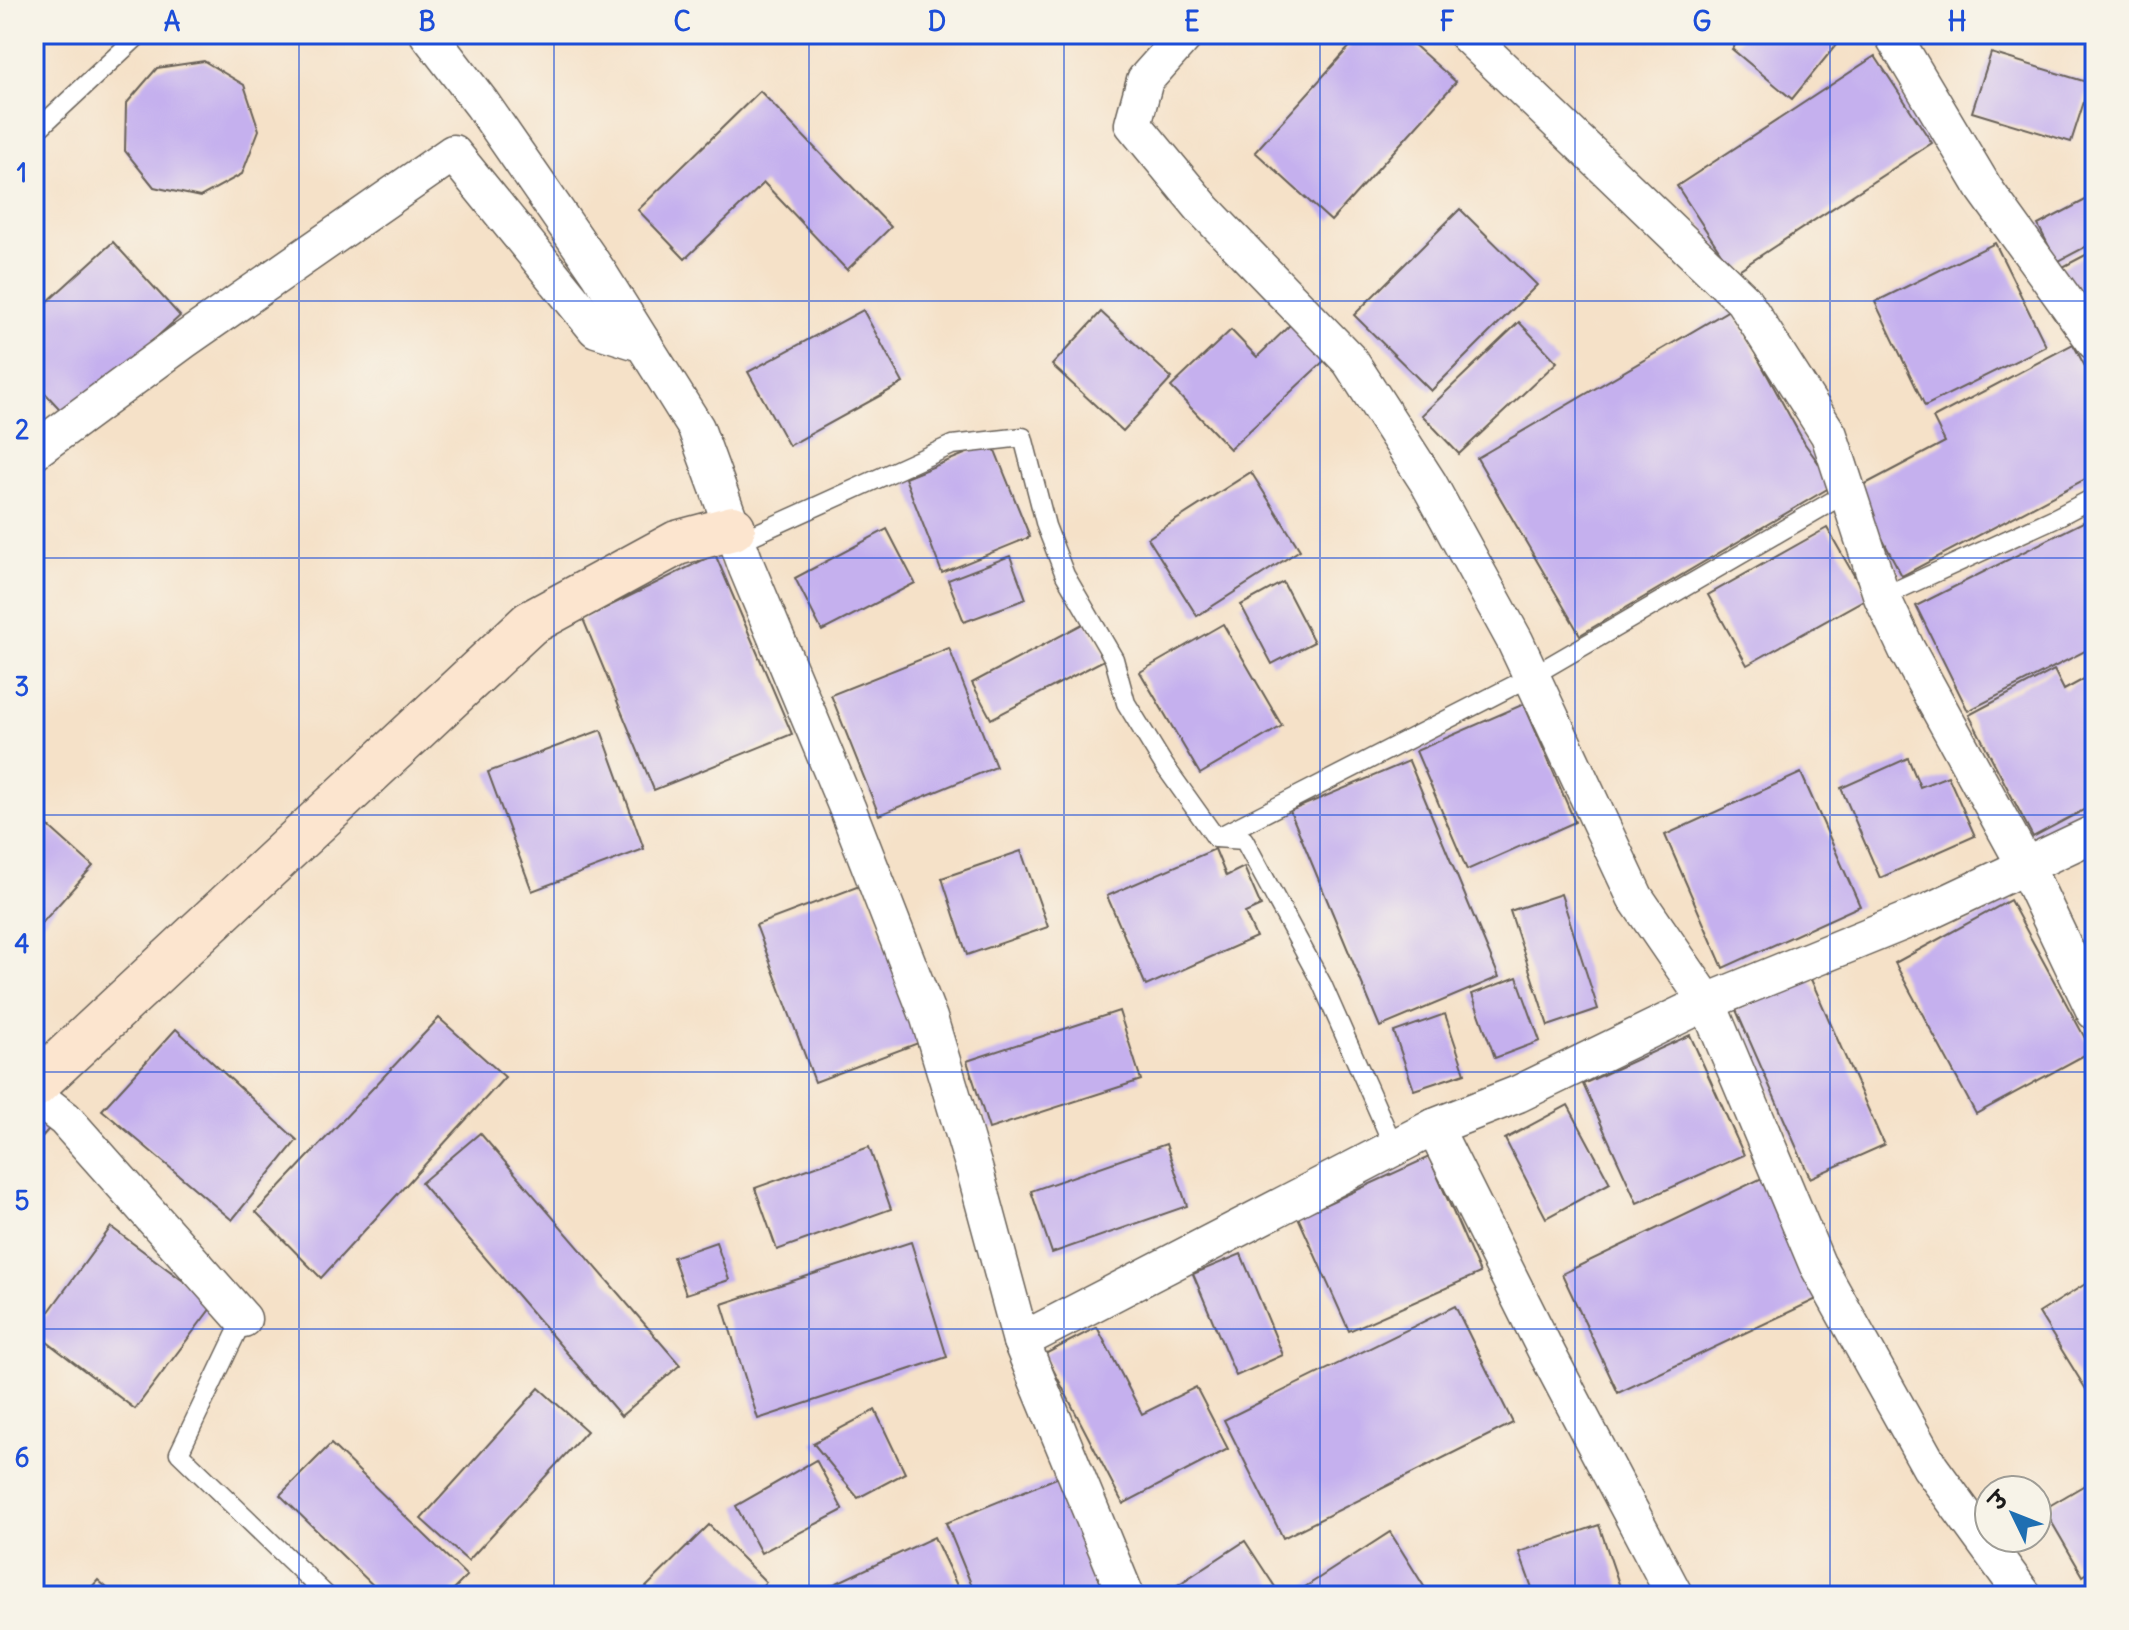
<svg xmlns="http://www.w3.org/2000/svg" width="2129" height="1630" font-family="Delius,'Playpen Sans Deva',sans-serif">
<rect width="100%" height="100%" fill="#f7f3e8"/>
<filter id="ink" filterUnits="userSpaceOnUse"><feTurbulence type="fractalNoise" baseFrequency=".0125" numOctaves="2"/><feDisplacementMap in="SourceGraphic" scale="16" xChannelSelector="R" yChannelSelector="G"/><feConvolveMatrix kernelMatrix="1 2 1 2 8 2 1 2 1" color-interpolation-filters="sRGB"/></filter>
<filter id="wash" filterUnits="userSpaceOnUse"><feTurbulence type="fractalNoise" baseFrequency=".006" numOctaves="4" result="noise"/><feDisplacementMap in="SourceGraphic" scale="32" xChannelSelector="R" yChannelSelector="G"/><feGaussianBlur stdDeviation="1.8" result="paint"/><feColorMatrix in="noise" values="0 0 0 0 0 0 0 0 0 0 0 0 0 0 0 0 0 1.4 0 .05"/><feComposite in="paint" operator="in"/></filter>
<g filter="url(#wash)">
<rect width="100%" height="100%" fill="#f5e1c8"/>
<g id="blocks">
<g fill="#c5b0ee">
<polygon points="1361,34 1402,34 1456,82 1331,221 1255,152"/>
<polygon points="1744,34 1845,34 1792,99 1732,49"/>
<polygon points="1991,53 2090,83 2071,142 1972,112"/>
<polygon points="1875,56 1932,143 1734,273 1677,186"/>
<polygon points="204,61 244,85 259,130 242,174 200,197 154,187 125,151 126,104 157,68"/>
<polygon points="760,91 891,227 847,270 764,183 685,259 638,210"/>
<polygon points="2095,195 2095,242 2057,262 2038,225"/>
<polygon points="1460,209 1537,285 1431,391 1354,315"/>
<polygon points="113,242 180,316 68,418 34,381 34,314"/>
<polygon points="1995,243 2046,346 1925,406 1875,302"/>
<polygon points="2095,250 2095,298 2078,307 2059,269"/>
<polygon points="1731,309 1805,444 1834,485 1580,635 1477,458"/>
<polygon points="863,310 903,383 789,446 748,372"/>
<polygon points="1101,312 1172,378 1123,431 1052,365"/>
<polygon points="1519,322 1557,362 1459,454 1422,415"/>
<polygon points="1291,324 1325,360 1230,449 1171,387 1231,330 1257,357"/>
<polygon points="2073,344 2095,385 2095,474 1902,576 1856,489 1945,442 1933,418"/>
<polygon points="992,443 1030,537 942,573 905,478"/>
<polygon points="1251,472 1300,550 1197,616 1148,538"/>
<polygon points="2095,516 2095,646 1968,711 1916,606"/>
<polygon points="1827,528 1867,598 1747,665 1708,595"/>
<polygon points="887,529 915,583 822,631 795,578"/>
<polygon points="715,554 792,734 654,790 583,619"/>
<polygon points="1010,556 1026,599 964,622 948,580"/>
<polygon points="1283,582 1314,642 1272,664 1241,605"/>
<polygon points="1086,622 1106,659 991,719 972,683"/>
<polygon points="1223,624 1282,726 1200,774 1140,672"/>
<polygon points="949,648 996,767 879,815 831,695"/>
<polygon points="2054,670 2064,690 2095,673 2095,804 2033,837 1969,715"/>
<polygon points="1524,704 1575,822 1467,870 1416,751"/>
<polygon points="601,730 644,849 532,891 488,772"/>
<polygon points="1908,758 1920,787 1948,776 1975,836 1880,878 1841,788"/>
<polygon points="1409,761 1499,977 1380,1027 1290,811"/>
<polygon points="1801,773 1860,906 1723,968 1665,835"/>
<polygon points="34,813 93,866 34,932"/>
<polygon points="1215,849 1226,876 1244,867 1261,906 1245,913 1256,937 1146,986 1107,896"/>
<polygon points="1021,851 1048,927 967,955 942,878"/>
<polygon points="862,885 921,1042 815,1082 756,925"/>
<polygon points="1561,894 1598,1009 1548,1026 1510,911"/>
<polygon points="2010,900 2092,1051 1976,1114 1895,963"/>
<polygon points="1517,977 1540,1041 1495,1058 1472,994"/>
<polygon points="1810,977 1884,1145 1810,1178 1736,1010"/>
<polygon points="1119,1011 1141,1080 989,1129 967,1061"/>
<polygon points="1445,1014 1465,1073 1414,1090 1394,1032"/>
<polygon points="439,1018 505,1077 321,1278 256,1212"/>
<polygon points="176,1029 297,1140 232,1220 102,1110"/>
<polygon points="1690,1035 1744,1155 1637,1203 1583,1084"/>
<polygon points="34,1105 54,1123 34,1146"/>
<polygon points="1568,1105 1610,1183 1546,1218 1505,1139"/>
<polygon points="480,1133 680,1365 621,1416 421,1183"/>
<polygon points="1166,1144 1187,1206 1052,1253 1031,1191"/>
<polygon points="869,1147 891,1209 777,1250 755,1188"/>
<polygon points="1429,1157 1480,1273 1349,1331 1298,1217"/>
<polygon points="1764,1177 1821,1297 1618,1393 1562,1274"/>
<polygon points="111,1227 214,1304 135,1409 34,1332"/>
<polygon points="716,1242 729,1280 686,1294 673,1257"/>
<polygon points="911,1242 947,1357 758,1419 722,1304"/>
<polygon points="1241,1254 1283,1355 1236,1376 1193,1274"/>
<polygon points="2095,1278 2095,1404 2039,1313"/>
<polygon points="1455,1306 1513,1423 1283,1538 1224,1420"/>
<polygon points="1097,1327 1142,1414 1196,1387 1228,1449 1123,1504 1045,1354"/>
<polygon points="539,1388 587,1431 468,1561 421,1519"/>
<polygon points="875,1410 905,1473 858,1498 813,1443"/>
<polygon points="331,1444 467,1576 447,1596 384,1596 280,1495"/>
<polygon points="816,1460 843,1510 761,1553 736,1506"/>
<polygon points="1059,1477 1107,1595 976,1596 946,1523"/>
<polygon points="2095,1479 2095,1568 2083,1576 2044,1509"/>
<polygon points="709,1525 766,1582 752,1596 637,1596"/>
<polygon points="1599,1525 1620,1587 1596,1596 1535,1596 1519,1552"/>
<polygon points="1390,1532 1430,1596 1311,1596 1305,1587"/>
<polygon points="934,1537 962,1596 809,1596"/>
<polygon points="1245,1541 1281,1596 1161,1596"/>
<polygon points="98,1580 116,1596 84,1596"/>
</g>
</g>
</g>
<g filter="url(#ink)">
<use href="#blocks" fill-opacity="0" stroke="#686158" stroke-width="2"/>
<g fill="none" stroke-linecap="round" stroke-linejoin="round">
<g stroke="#686158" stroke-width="21">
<g id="lane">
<polyline points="34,133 140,34"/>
<polyline points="738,542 952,445 1023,437 1046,526 1065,575 1114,659 1126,703 1164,765 1216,838 1244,840 1322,984 1394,1147"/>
<polyline points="1882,597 2057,517 2095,497"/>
<polyline points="1216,838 1532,676 1848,492"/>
<polyline points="243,1319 179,1453 327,1596"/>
</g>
</g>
<g stroke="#686158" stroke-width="39">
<g id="street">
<polyline points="428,34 482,104 599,273 696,428 747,568 848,810 929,1018 975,1171 1021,1341 1126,1596"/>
<polyline points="1186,34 1145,80 1133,124 1204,210 1350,361 1429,484 1515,641 1635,897 1707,1002 1817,1264 1930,1467 2024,1596"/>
<polyline points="1466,34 1743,300 1829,435 1882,597 1907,650 2025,865 2095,1012"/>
<polyline points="1892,34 1984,188 2095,342"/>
<polyline points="34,451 183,341 453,153 596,329 644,344"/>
<polyline points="34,1095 65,1119 243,1319"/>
<polyline points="1434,1127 1548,1355 1675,1596"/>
<polyline points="1021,1341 1434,1127 1518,1094 1707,1002 1930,911 2095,833"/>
</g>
</g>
<g stroke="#686158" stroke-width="47">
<polyline id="secondary" points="34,1086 530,623 677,543 733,528"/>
</g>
<use href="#lane" stroke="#fff" stroke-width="18"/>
<use href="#street" stroke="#fff" stroke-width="36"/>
<use href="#secondary" stroke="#fce5cf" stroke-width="44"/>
</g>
</g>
<path fill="none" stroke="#1d4ed8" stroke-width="2" stroke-opacity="0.55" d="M299 34V1596M554 34V1596M809 34V1596M1064 34V1596M1320 34V1596M1575 34V1596M1830 34V1596M34 301H2095M34 558H2095M34 815H2095M34 1072H2095M34 1329H2095"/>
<rect width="2129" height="1630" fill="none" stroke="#f7f3e8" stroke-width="88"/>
<g transform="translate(2013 1514) rotate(313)"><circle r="38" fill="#f7f3e8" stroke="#9f9d96" stroke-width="2"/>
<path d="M0-6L14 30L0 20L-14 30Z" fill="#1f6fb2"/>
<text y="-12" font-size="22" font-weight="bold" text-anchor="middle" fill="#1c1c1c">उ</text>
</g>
<rect x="44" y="44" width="2041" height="1542" fill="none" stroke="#1d4ed8" stroke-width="3"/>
<g font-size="26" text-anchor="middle" font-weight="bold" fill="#1d4ed8">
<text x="172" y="31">A</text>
<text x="427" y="31">B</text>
<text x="682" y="31">C</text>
<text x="937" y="31">D</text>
<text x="1192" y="31">E</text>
<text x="1447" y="31">F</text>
<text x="1702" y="31">G</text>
<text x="1957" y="31">H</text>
<text x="22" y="182">1</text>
<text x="22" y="439">2</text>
<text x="22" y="696">3</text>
<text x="22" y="953">4</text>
<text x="22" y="1210">5</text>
<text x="22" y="1467">6</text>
</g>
</svg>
